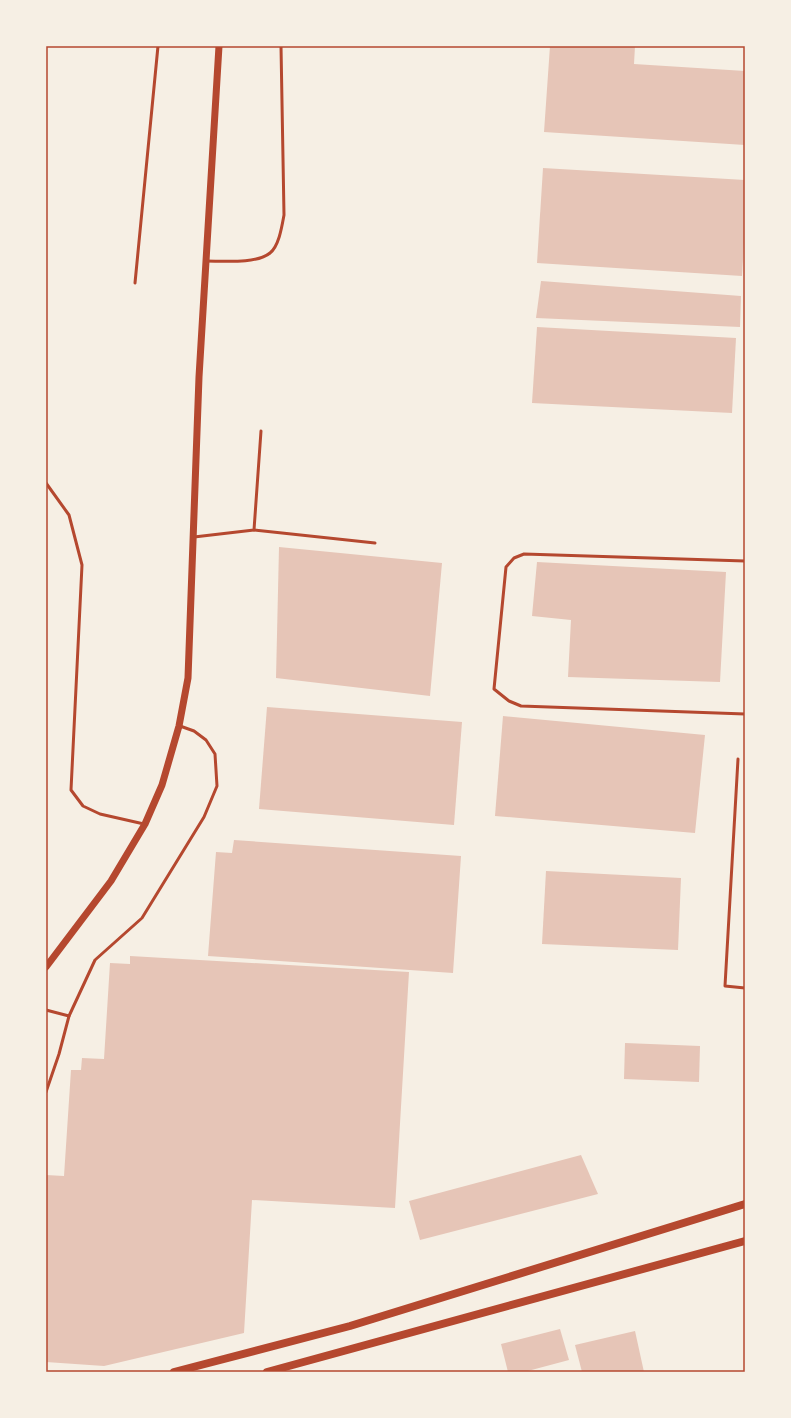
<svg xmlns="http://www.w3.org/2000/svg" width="791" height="1418" font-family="'Source Sans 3',sans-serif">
<rect width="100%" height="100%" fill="#f6efe4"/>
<g fill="#e6c5b7">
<polygon points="550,46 635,46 634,64 745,71 745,145 544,132"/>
<polygon points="543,168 745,180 745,225 742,276 537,263"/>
<polygon points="541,281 741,296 740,327 536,318"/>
<polygon points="537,327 736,338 732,413 532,403"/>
<polygon points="279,547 442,563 430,696 276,678"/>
<polygon points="537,562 726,572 720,682 568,677 571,620 532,616"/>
<polygon points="267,707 462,722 454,825 259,809"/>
<polygon points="503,716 705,735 695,833 495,816"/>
<polygon points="234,840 461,856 453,973 208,956 216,852 232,853"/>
<polygon points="546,871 681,878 678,950 542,944"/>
<polygon points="130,956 409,972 395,1208 252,1200 244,1333 104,1366 46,1362 46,1175 64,1176 71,1070 81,1070 82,1058 104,1059 110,963 130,964"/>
<polygon points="625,1043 700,1046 699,1082 624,1079"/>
<polygon points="581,1155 598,1194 420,1240 409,1201"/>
<polygon points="560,1329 569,1360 524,1372 508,1372 501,1344"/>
<polygon points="635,1331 644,1372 582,1372 575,1345"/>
</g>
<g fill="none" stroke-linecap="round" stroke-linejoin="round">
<g stroke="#b5482f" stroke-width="3">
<path d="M206 261C223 261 257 264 270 253 279 246 282 226 284 215L281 46"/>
<polyline points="135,283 158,46"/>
<polyline points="46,483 69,515 82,565 71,790 83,806 100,814 144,824"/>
<polyline points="254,530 375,543"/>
<polyline points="194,537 254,530 261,431"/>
<polyline points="745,561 524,554 514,558 506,567 494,689 509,701 521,706 745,714"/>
<polyline points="738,759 725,986 745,988"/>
<polyline points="46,1010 69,1016"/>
<polyline points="46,1092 59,1054 69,1016 95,960 142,918 204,817 217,786 215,754 206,740 194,731 180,726"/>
</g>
<polyline stroke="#b5482f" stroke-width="7" points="46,967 111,881 145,824 162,785 179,726 188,678 199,377 219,46"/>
<g stroke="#b5482f" stroke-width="8">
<polyline points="174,1372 350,1326 745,1204"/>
<polyline points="267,1372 745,1241"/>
</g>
</g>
<rect width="791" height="1418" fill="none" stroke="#f6efe4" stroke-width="94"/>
<rect x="47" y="47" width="697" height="1324" fill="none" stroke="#b5482f" stroke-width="1.5"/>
</svg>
